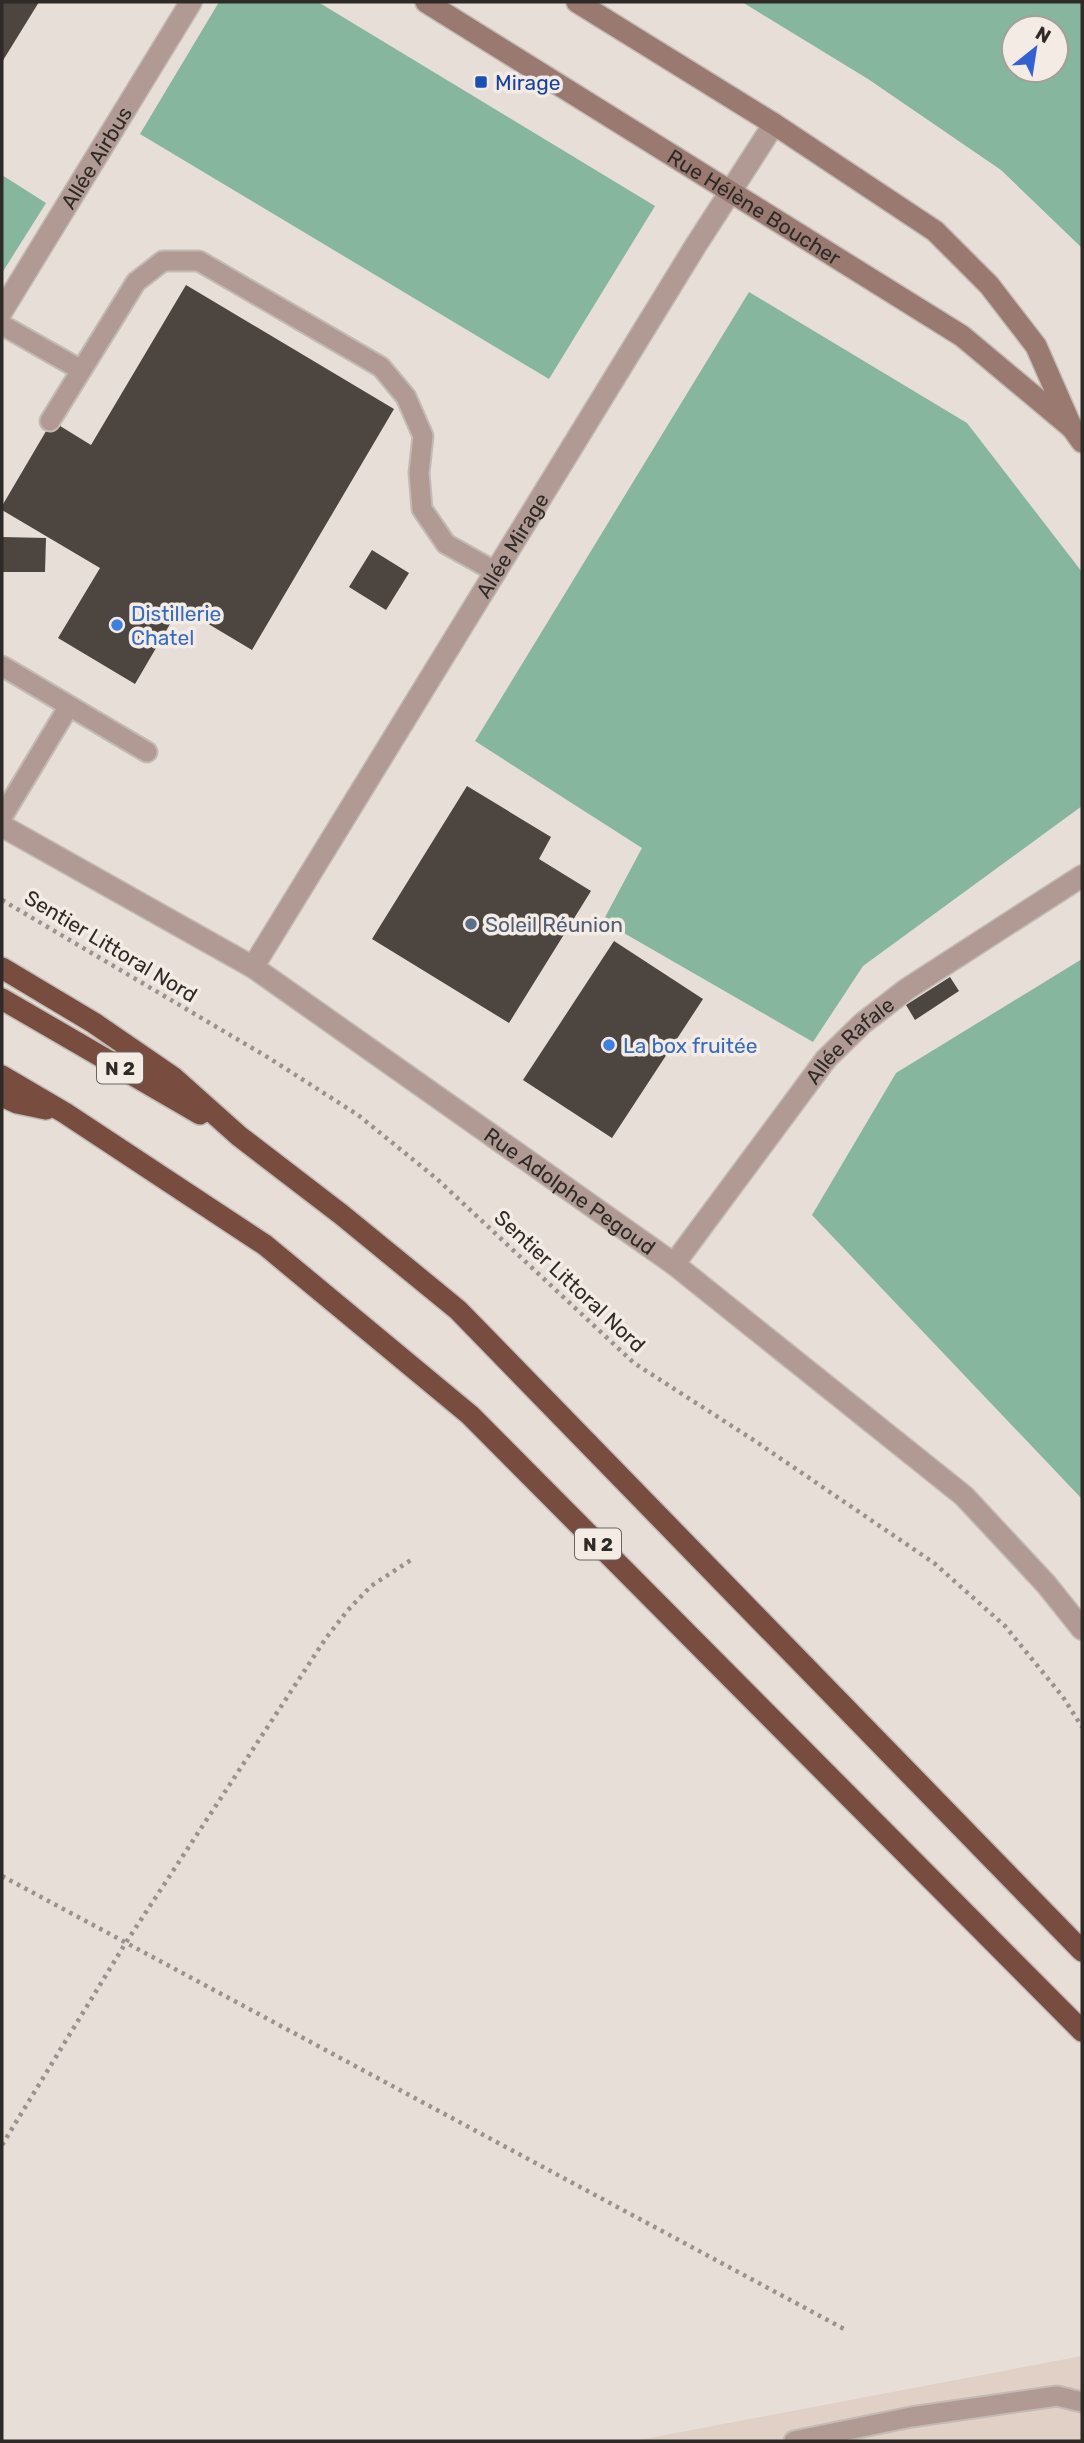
<svg xmlns="http://www.w3.org/2000/svg" width="1084" height="2443" font-family="Rubik,sans-serif">
<rect width="100%" height="100%" fill="#e7ded8"/>
<polygon fill="#e0d0c6" points="1082,2356 1082,2441 634,2441"/>
<g fill="#86b69d" fill-rule="evenodd">
<polygon points="219,2 318,2 655,206 549,379 140,134"/>
<path d="M742 2H1082V248L1001 170 868 79ZM1014 28H1056V70H1014Z"/>
<polygon points="2,175 46,203 2,273"/>
<polygon points="749,292 967,423 1082,572 1082,806 863,966 813,1042 603,921 642,848 475,741"/>
<polygon points="1082,959 1082,1499 812,1215 896,1073"/>
</g>
<g fill="#4c4540">
<polygon points="2,2 39,2 2,62"/>
<polygon points="186,285 394,409 252,650 180,607 135,684 58,638 100,568 2,510 2,506 52,421 91,445"/>
<polygon points="2,537 46,538 45,572 2,572"/>
<polygon points="372,550 409,573 386,610 349,587"/>
<polygon points="467,786 551,837 539,859 591,891 509,1023 372,939"/>
<polygon points="614,941 703,999 612,1138 523,1080"/>
<polygon points="950,977 959,991 915,1020 906,1005"/>
</g>
<g fill="none" stroke-linecap="round" stroke-linejoin="round">
<g stroke="#c2bab5" stroke-width="23">
<g id="lane">
<polyline points="2,325 81,370"/>
<polyline points="50,421 136,282 163,261 199,261 381,367 406,397 423,436 419,473 422,509 446,544 496,572"/>
<polyline points="2,666 147,752"/>
<polyline points="2,817 69,706"/>
<polyline points="794,2441 911,2417 1057,2396 1082,2402"/>
</g>
</g>
<g stroke="#c2bab5" stroke-width="24">
<g id="street">
<path id="s1" d="M2 311 191 2"/>
<path id="s2" d="M2 826 253 967 674 1264 964 1496 1046 1584 1082 1629"/>
<path id="s3" d="M253 967 696 245 774 124"/>
<path id="s4" d="M674 1264 826 1059 863 1023 907 989 1082 876"/>
</g>
</g>
<g stroke="#c2bab5" stroke-width="24">
<g id="secondary">
<path id="s5" d="M426 2 962 336 1072 428"/>
<polyline points="577,2 774,124 935,231 989,285 1036,346 1072,428 1082,442"/>
</g>
</g>
<g stroke="#c2bab5" stroke-width="24">
<g id="highway">
<polyline points="2,968 94,1023 174,1078 239,1136 342,1215 458,1310 1082,1951"/>
<polyline points="2,999 200,1114"/>
<polyline points="2,1076 65,1113 265,1245 470,1415 1082,2031"/>
<polyline points="2,1096 17,1103 46,1109"/>
</g>
</g>
<g stroke="#99928e" stroke-width="4.5" stroke-dasharray="3.5 5" stroke-linecap="butt">
<polyline points="2,900 269,1058 358,1115 437,1179 634,1363 752,1439 934,1563 1005,1626 1063,1697 1082,1727"/>
<polyline points="2,1876 846,2330"/>
<polyline points="2,2145 125,1944 326,1638 348,1610 371,1586 414,1558"/>
</g>
<use href="#lane" stroke="#b19a94" stroke-width="19"/>
<use href="#street" stroke="#b19a94" stroke-width="21"/>
<use href="#secondary" stroke="#997970" stroke-width="21"/>
<use href="#highway" stroke="#784c3f" stroke-width="21"/>
</g>
<rect fill="#1a4fb4" stroke="#f4ebe5" stroke-width="2.5" x="474" y="75" width="14" height="14" rx="3.5"/>
<g fill="#3f7fe0" stroke="#f4ebe5" stroke-width="2.5">
<circle cx="117" cy="625" r="7"/>
<circle cx="609" cy="1045" r="7"/>
</g>
<circle fill="#5c6f8a" stroke="#f4ebe5" stroke-width="2.5" cx="471" cy="924" r="7"/>
<g text-anchor="middle" dominant-baseline="central" stroke-width="7" stroke-linejoin="round" paint-order="stroke">
<g fill="#f4ebe5" stroke="#696461" stroke-width="2">
<rect x="97" y="1052.5" width="46" height="31" rx="5"/>
<rect x="575" y="1528.5" width="46" height="31" rx="5"/>
</g>
<g font-size="19" font-weight="bold" fill="#2e2a28">
<text x="120" y="1068">N 2</text>
<text x="598" y="1544">N 2</text>
</g>
<g font-size="21" fill="#164399" stroke="#f4ebe5" text-anchor="start">
<text x="495" y="82">Mirage</text>
</g>
<g font-size="21" fill="#2e2a28" stroke="#f4ebe5">
<text stroke="none"><textPath href="#s1" startOffset="180">Allée Airbus</textPath></text>
<text stroke="none"><textPath href="#s5" startOffset="387">Rue Hélène Boucher</textPath></text>
<text stroke="none"><textPath href="#s3" startOffset="495">Allée Mirage</textPath></text>
<text transform="translate(111 946) rotate(31)">Sentier Littoral Nord</text>
<text stroke="none"><textPath href="#s4" startOffset="285">Allée Rafale</textPath></text>
<text stroke="none"><textPath href="#s2" startOffset="676">Rue Adolphe Pegoud</textPath></text>
<text transform="translate(570 1281) rotate(43)">Sentier Littoral Nord</text>
</g>
<g font-size="21" fill="#366cbe" stroke="#f4ebe5" text-anchor="start">
<text x="131" y="613">Distillerie<tspan x="131" dy="24">Chatel</tspan></text>
<text x="623" y="1045">La box fruitée</text>
</g>
<g font-size="21" fill="#4e5e75" stroke="#f4ebe5" text-anchor="start">
<text x="485" y="924">Soleil Réunion</text>
</g>
</g>
<rect width="1084" height="2443" fill="none" stroke="#2e2a28" stroke-width="7"/>
<g transform="translate(1035 49) rotate(30)"><circle r="33" fill="#f4ebe5" stroke="#a59e99" stroke-width="2"/>
<path d="M0-5L12 26L0 18L-12 26Z" fill="#3361d0"/>
<text y="-10" font-size="19" font-weight="bold" text-anchor="middle" fill="#2e2a28">N</text>
</g>
</svg>
